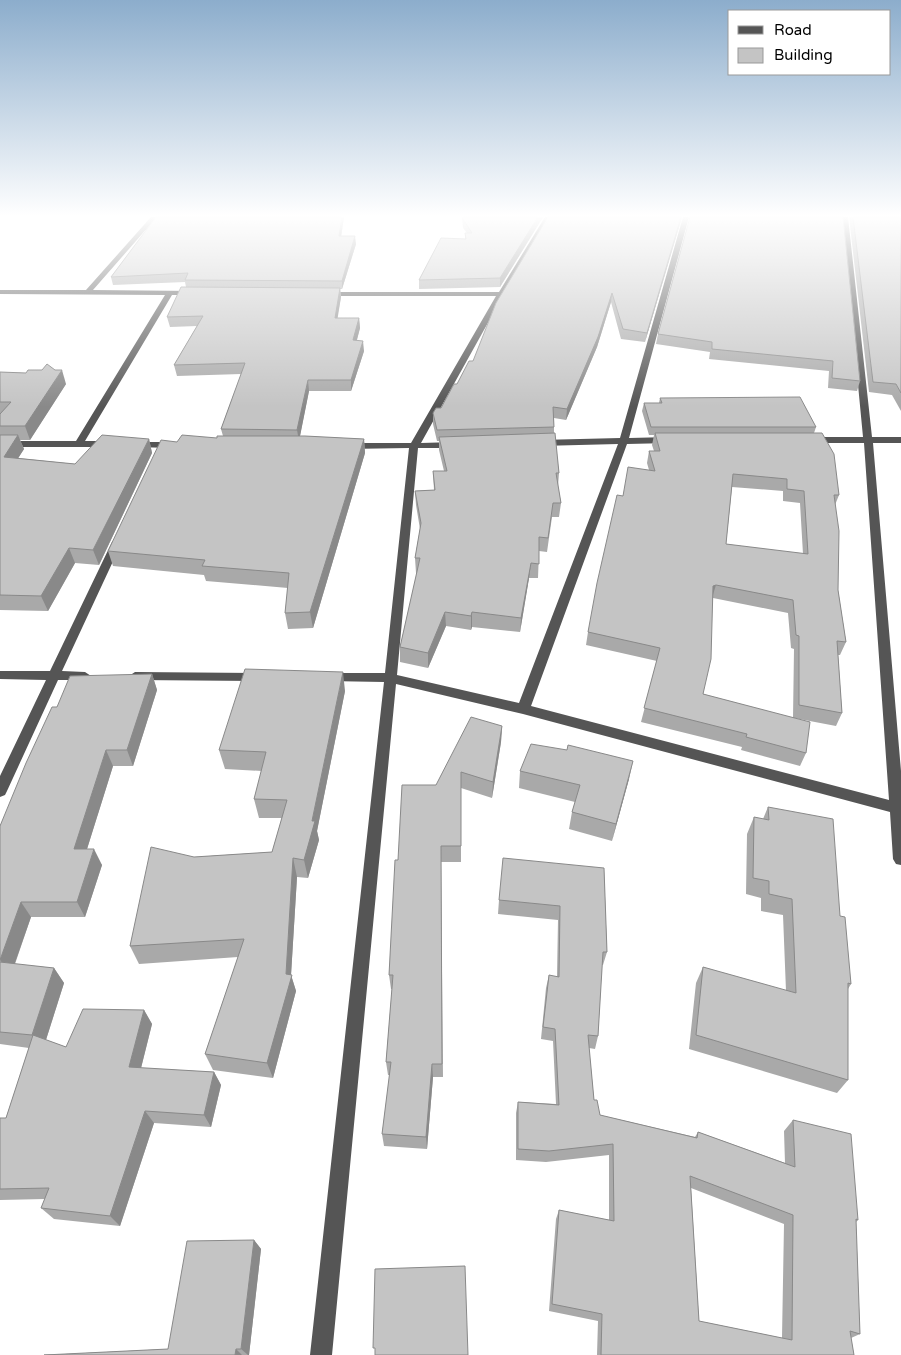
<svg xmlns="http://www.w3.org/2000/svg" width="901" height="1355" font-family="'Varela Round',sans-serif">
<rect width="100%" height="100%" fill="#fff"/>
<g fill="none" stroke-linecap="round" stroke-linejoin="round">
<g fill="#555" fill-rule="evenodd">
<polygon points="151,217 157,217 93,290 195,291 198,293 195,295 172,295 85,441 110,441 115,444 110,447 0,447 0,441 76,441 165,295 0,294 0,290 86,290"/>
<polygon points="545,217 551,217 504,294 421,443 455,442 460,445 455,448 418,448 397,675 519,703 618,444 540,446 535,443 540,440 620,438 683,217 689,217 629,438 670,437 675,440 670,443 627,444 531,706 889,800 864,443 810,443 805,440 810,437 863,437 842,217 848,217 872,437 901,437 901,443 873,443 901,771 901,865 896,864 893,859 890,812 523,714 396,684 332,1355 310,1355 384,682 327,681 321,677 327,673 385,673 409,448 347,449 342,446 347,443 411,443 496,296 325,296 322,294 325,292 499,292"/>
<polygon points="135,442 175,442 180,445 175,448 132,447 132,443"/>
<polygon points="117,539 122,542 62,671 85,672 91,676 85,680 58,680 7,791 5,795 0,797 0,776 46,680 0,679 0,671 50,671 112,542"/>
<polygon points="135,672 257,673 263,677 257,681 135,680 129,676"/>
</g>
</g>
<g fill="#a9a9a9" fill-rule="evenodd">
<polygon points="156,217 344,217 341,236 356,244 342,289 340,289 341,297 337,318 359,318 360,328 357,340 364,351 351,391 309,391 300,436 364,439 365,453 313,628 288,629 285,613 288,588 206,581 204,575 113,566 108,551 177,442 217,438 223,436 221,429 241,374 177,376 174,365 197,326 170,327 167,317 186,287 185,282 113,285 111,277"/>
<polygon points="462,217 543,217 500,287 419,289 419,280 465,239 465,233 467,233 463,228"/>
<polygon points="682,217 645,342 621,339 611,302 597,347 566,420 554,418 554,433 559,473 558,486 561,503 559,517 552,517 547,552 539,551 538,578 529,578 520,632 472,627 471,630 446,626 428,668 400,662 400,647 417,573 416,573 415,558 420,529 416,505 415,491 434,490 433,471 444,471 439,450 439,441 437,441 433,424 433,413 441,408 473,361"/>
<polygon points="690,217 860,381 857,391 828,388 829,371 709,359 710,352 656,344 658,334"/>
<polygon points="849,217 901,217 901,411 892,395 869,392"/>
<polygon points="0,372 26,373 66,384 30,440 20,440 24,449 18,458 75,464 149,439 152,453 99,565 75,563 48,611 0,610"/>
<path d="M660 398 816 427 814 433 839 495 835 505 838 590 846 642 840 655H838L842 713 836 726 794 718 806 753 800 766 741 750 742 747 641 722 657 661 586 645 588 632 623 496 649 470 647 463 649 451H654L652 445 654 435H649L642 411 644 403H659ZM732 487 783 491V501L800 503 803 554 726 544ZM713 598 788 613 791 648 794 649 793 718 703 694Z"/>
<polygon points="152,674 157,690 133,766 113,766 87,849 102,865 85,917 31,917 15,964 54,968 64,983 46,1040 66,1047 144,1010 152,1024 141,1068 214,1072 221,1085 211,1127 154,1123 120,1226 54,1219 41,1208 45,1199 0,1200 0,1118 6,1118 29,1048 0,1044 0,826 57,707"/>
<polygon points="345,691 317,831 319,840 308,878 297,877 291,975 296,991 273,1078 213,1070 205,1054 238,957 139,964 130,946 194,857 272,852 282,818 259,818 254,799 262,771 225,769 219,750"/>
<polygon points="502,726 501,742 492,798 461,788 461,862 441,862 443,1077 433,1077 427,1149 384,1146 382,1134 390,1075 388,1075 386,1062 392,989 391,989 389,975 398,860 436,785"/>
<polygon points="520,771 629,779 612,841 569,829 572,812 575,802 519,788"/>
<polygon points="768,807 840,916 851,984 848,989 848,1080 837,1093 689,1049 696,983 703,967 786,991 783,915 761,911 761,898 746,894 747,834 754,817 763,819"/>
<path d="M604 868 607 952 603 965H602L598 1036 595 1049 589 1048 594 1100 600 1115 695 1137 698 1132 785 1163 784 1131 793 1120 858 1220 856 1222 860 1334 851 1338 854 1355H597L598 1321 549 1311 556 1219 559 1210 609 1220V1155L546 1162 516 1160V1113L518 1102 556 1104 553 1041 541 1039 546 988 549 975 557 977 558 920 498 914 499 900ZM691 1188 784 1224 782 1338 699 1321Z"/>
<polygon points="254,1240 261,1249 249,1355 44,1355 168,1349"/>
</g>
<g fill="#898989">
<polygon points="342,217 344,217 340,244 339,236"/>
<polygon points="538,217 543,217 500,287 500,278"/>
<polygon points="681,217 682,217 645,342 647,333"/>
<polygon points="355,236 356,244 342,289 342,281"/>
<polygon points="340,288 341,297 336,328 335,318"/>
<polygon points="612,293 611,302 597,347 566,420 567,409"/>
<polygon points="359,318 360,328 354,350 353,340"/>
<polygon points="363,341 364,351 351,391 351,380"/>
<polygon points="62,370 66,384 30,440 25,426"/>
<polygon points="308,380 309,391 299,441 297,430"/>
<polygon points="18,435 24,449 10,471 4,457"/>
<polygon points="149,439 152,453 99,565 93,550"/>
<polygon points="364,439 365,453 313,628 310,612"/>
<polygon points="69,548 75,563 48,611 41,596"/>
<polygon points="531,563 529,578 520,632 521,618"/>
<polygon points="716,585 712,598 713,586"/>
<polygon points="445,612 446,626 428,668 428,653"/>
<polygon points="472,612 472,627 471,630 471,616"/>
<polygon points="343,672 345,691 317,831 319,840 308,878 304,860"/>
<polygon points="152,674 157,690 133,766 127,750"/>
<polygon points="502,726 501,742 492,798 493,782"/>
<polygon points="106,750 113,766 82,865 74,849"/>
<polygon points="633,761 629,779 612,841 616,824"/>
<polygon points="94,849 102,865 85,917 77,902"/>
<polygon points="293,858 297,877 291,975 296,991 273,1078 267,1063 286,974"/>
<polygon points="21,902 31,917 11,974 0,960"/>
<polygon points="54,968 64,983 43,1049 32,1035"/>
<polygon points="144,1010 152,1024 138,1080 129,1067"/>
<polygon points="432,1064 433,1077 427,1149 426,1137"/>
<polygon points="214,1072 221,1085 211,1127 204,1115"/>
<polygon points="145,1111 154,1123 120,1226 110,1216"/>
<polygon points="254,1240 261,1249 249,1355 248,1355 241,1349"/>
<polygon points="236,1349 242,1355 235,1355"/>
</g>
<g fill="#c4c4c4" stroke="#898989" fill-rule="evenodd">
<polygon points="156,217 342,217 339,236 355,236 342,281 185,280 188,273 111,277"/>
<polygon points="463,217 538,217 500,278 419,280 441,238 466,239 465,233 472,233 463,219"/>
<polygon points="548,217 681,217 647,333 623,329 612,293 598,337 567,409 553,407 554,427 437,430 433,413 436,408 441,408 454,384 457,384 469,361 473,361 496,303"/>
<polygon points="690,217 843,217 860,381 832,378 833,361 712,349 712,342 658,334"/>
<polygon points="853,217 901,217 901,393 896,384 873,382"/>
<polygon points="181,287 340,288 335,318 359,318 353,340 363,341 351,380 308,380 297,430 221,429 245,363 174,365 203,316 167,317"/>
<polygon points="47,364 55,370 62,370 25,426 0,426 0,414 11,402 0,402 0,372 26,373 28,370 42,370"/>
<polygon points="800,397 816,427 651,427 644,403 662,403 660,398"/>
<polygon points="555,433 559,473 556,473 561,503 553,503 548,538 539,537 539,564 531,563 521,618 472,612 471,616 445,612 428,653 400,647 420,558 415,558 421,523 415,491 435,490 433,471 447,471 439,437"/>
<path d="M655 433H822L834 454 839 495H834L839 531 838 590 846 642 837 641 842 713 799 705V636L796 635 793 600 716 585 713 586 711 659 703 694 810 722 806 753 746 737 747 734 644 708 660 648 588 632 597 583 617 495 623 496 628 467 655 471 649 451H660ZM733 474 787 479V489L804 491 808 554 726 544Z"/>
<polygon points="0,435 18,435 4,457 75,464 102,435 149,439 93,550 69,548 41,596 0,595"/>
<polygon points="182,435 217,438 217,436 305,436 364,439 310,612 285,613 289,573 202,566 205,560 108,551 161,440 177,442"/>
<polygon points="245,669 343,672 312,821 315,821 304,860 293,858 286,974 292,975 267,1063 205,1054 244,939 130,946 151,847 194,857 272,852 287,800 254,799 266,752 219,750"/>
<polygon points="152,674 127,750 106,750 74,849 94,849 77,902 21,902 0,960 0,826 26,763 52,707 57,707 70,676"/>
<polygon points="471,717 502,726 493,782 461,772 461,846 441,846 442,1064 432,1064 426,1137 382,1134 391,1062 386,1062 393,975 389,975 395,860 398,860 402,785 436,785"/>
<polygon points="531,744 567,750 568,745 633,761 616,824 572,812 580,785 520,771"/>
<polygon points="768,807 833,819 840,916 845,917 851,984 848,983 848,1080 696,1035 703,967 796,993 792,899 769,894 769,881 753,878 754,817 769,820"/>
<path d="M503 858 604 868 607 952H603L598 1036 588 1035 594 1100H597L600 1115 697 1138 698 1132 795 1167 793 1120 851 1134 858 1220 856 1219 860 1334 850 1331 854 1355H601L602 1314 552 1304 559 1210 614 1221 613 1144 549 1151 518 1149V1102L559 1105 555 1029 543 1027 549 975 559 977 560 906 499 900ZM690 1176 793 1215 792 1340 699 1321Z"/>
<polygon points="0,962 54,968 32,1035 0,1032"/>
<polygon points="83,1009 144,1010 129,1067 214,1072 204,1115 145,1111 110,1216 41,1208 49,1188 0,1189 0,1118 6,1118 33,1035 66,1047"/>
<polygon points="254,1240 241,1349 236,1349 235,1355 44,1355 168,1349 187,1241"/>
<polygon points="465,1266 468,1355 375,1355 375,1348 373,1348 375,1269"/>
</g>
<linearGradient id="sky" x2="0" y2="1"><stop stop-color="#8cadcc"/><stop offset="0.53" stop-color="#fff"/><stop offset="1" stop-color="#fff" stop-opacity="0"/></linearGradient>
<rect width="901" height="407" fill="url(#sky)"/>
<rect x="728" y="10" width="162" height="65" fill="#ffffff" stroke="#999999"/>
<rect x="738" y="26" width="25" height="8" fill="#555555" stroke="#999999"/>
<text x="774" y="35" font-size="15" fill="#000000">Road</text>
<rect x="738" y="48" width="25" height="15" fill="#c4c4c4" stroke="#999999"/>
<text x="774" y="60" font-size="15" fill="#000000">Building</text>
</svg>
